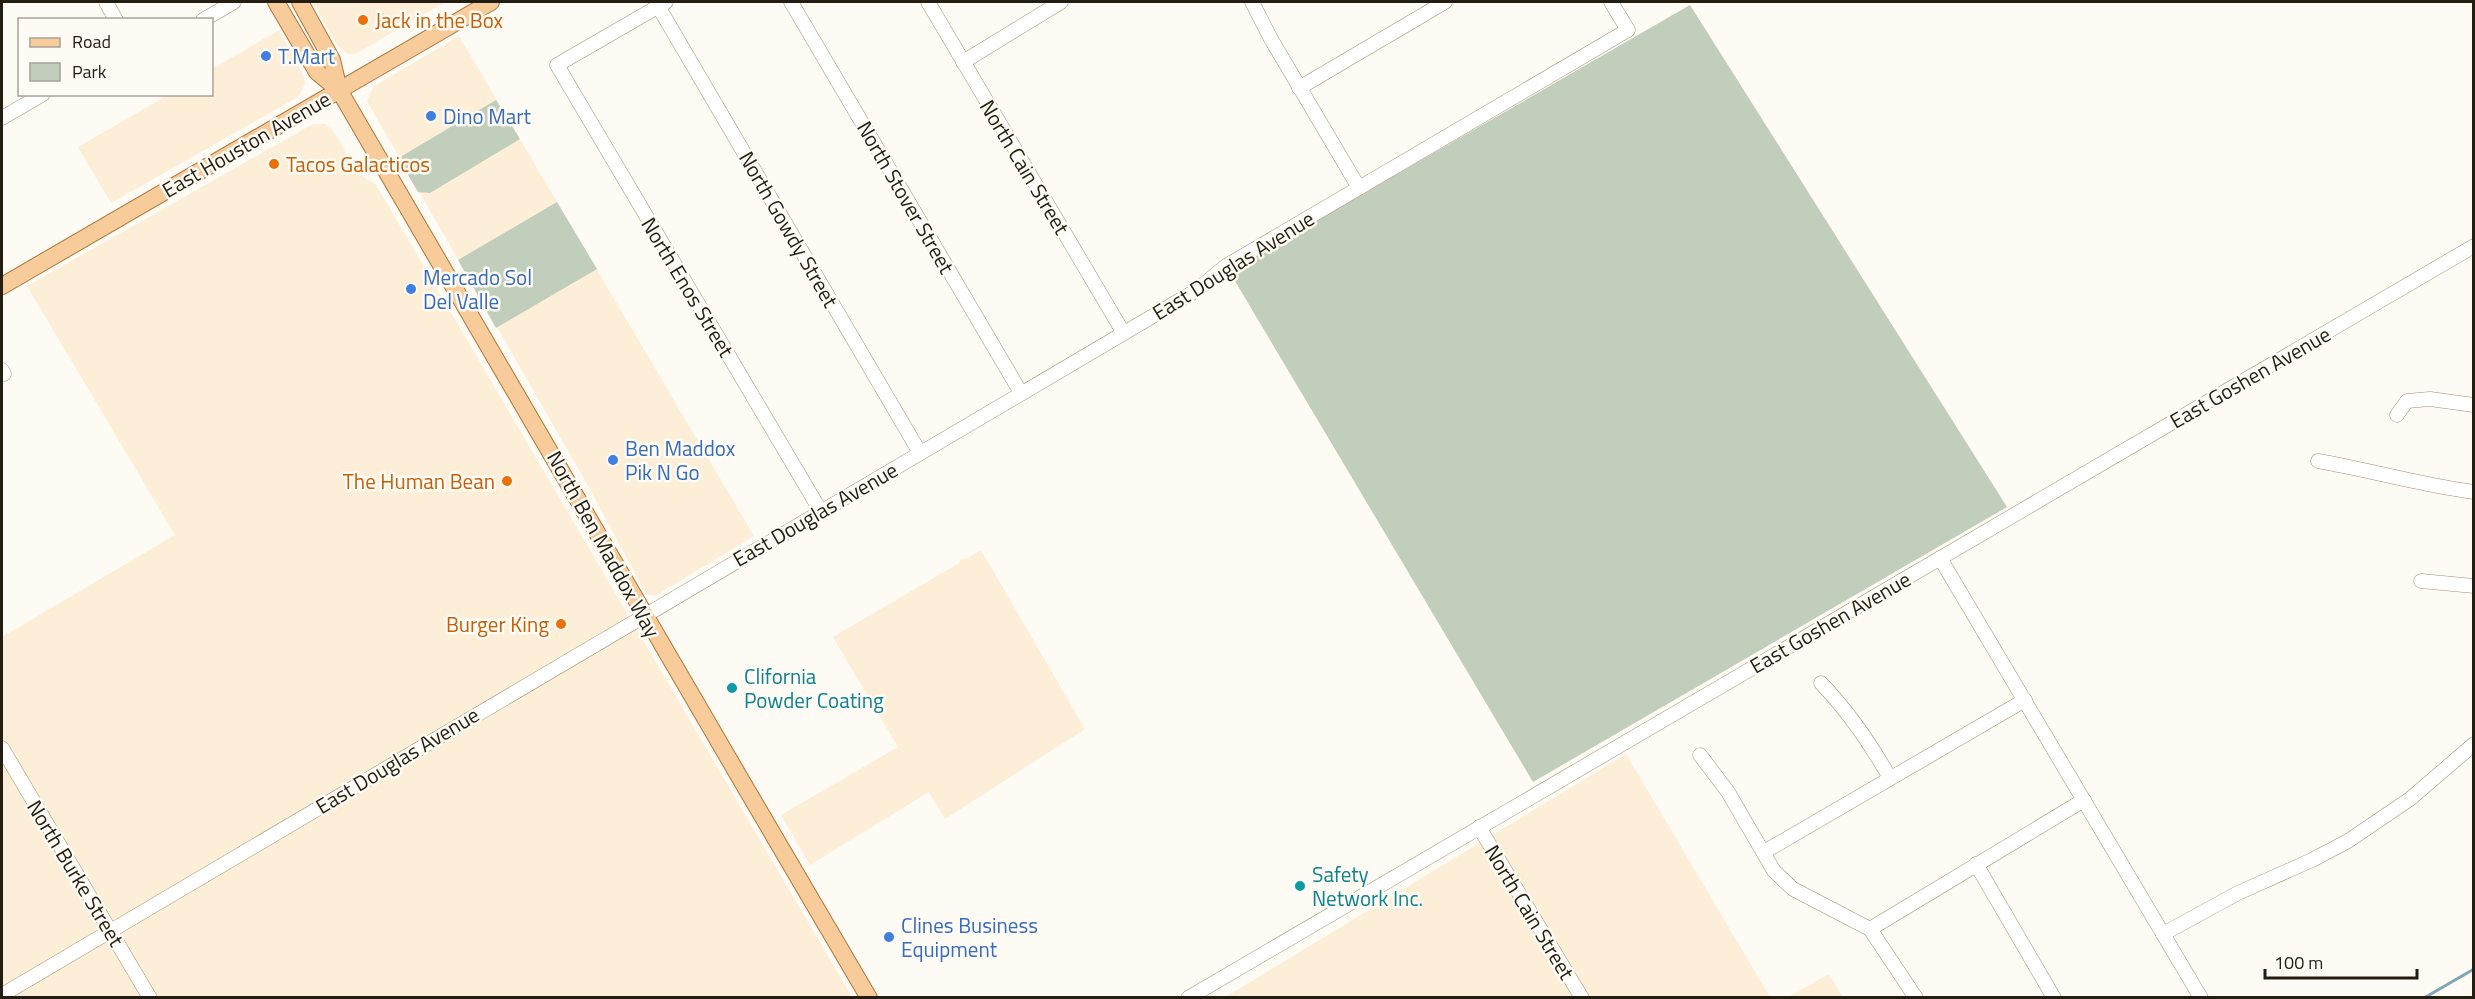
<svg xmlns="http://www.w3.org/2000/svg" width="2475" height="999" font-family="'Titillium Web',sans-serif">
<rect width="100%" height="100%" fill="#fefaf4"/>
<g fill="#fceed7">
<polygon points="313,2 445,2 355,54 348,54 337,45"/>
<polygon points="279,30 304,77 305,84 298,97 111,203 78,147 168,95 212,94 212,69"/>
<polygon points="459,36 754,536 655,596 646,594 590,489 367,101 374,86"/>
<polygon points="313,124 325,124 332,129 358,173 376,185 852,997 2,997 2,637 175,535 27,286"/>
<polygon points="981,550 1085,729 945,819 929,792 810,865 781,815 898,747 833,637 959,563 961,559 968,558"/>
<polygon points="1626,754 1770,997 1224,998"/>
<polygon points="1829,974 1843,997 1788,997"/>
</g>
<g fill="#c0cebb">
<polygon points="1690,5 2007,507 1533,782 1229,271"/>
<polygon points="496,100 520,139 430,193 418,192 402,165 402,156"/>
<polygon points="557,202 597,269 496,328 458,260"/>
</g>
<g fill="none" stroke-linecap="round" stroke-linejoin="round">
<polyline stroke="#80a6b7" stroke-width="3" points="2424,998 2474,969"/>
<g stroke="#a29073" stroke-width="15">
<g id="minor">
<polyline points="106,2 116,20"/>
<polyline points="666,2 557,65 820,510"/>
<polyline points="791,2 1021,393"/>
<polyline points="928,2 1123,332"/>
<polyline points="1252,2 1271,39 1359,188"/>
<polyline points="658,6 920,453"/>
<polyline points="203,20 234,2"/>
<polyline points="963,62 1061,2"/>
<polyline points="1299,88 1445,2"/>
<polyline points="2,118 43,94"/>
<polyline points="2,370 4,374"/>
<polyline points="2397,415 2407,401 2430,399 2474,405"/>
<path d="M2318 461C2370 470 2421 485 2474 492"/>
<polyline points="1940,558 2201,998"/>
<polyline points="2421,581 2474,586"/>
<path d="M1821 683C1849 712 1870 743 1890 778"/>
<polyline points="2,748 150,998"/>
<polyline points="1700,755 1728,792 1774,871 1793,889 1870,929 2084,800"/>
<polyline points="1479,827 1582,998"/>
<polyline points="1764,852 2025,700"/>
<polyline points="1976,864 2054,998"/>
<polyline points="1870,929 1916,998"/>
<polyline points="2163,934 2238,893 2312,860 2348,841 2410,799 2474,744"/>
<polyline points="2,995 1197,290 1226,266 1628,30 1611,2"/>
<polyline points="1188,998 2474,246"/>
</g>
</g>
<g stroke="#aa783e" stroke-width="18">
<g id="major">
<polyline points="276,2 317,72 339,90"/>
<path d="M300 2 332 60 339 90C516 392 691 696 869 998"/>
<polyline points="2,286 491,2"/>
</g>
</g>
<use href="#minor" stroke="#fff" stroke-width="14"/>
<use href="#major" stroke="#f7cb9a" stroke-width="16"/>
</g>
<g fill="#e8710a" stroke="#fefaf4" stroke-width="2">
<circle cx="363" cy="20" r="6"/>
<circle cx="274" cy="164" r="6"/>
<circle cx="507" cy="481" r="6"/>
<circle cx="561" cy="624" r="6"/>
</g>
<g fill="#3f7fe0" stroke="#fefaf4" stroke-width="2">
<circle cx="266" cy="56" r="6"/>
<circle cx="431" cy="116" r="6"/>
<circle cx="411" cy="289" r="6"/>
<circle cx="613" cy="460" r="6"/>
<circle cx="889" cy="937" r="6"/>
</g>
<g fill="#0f9aa8" stroke="#fefaf4" stroke-width="2">
<circle cx="732" cy="688" r="6"/>
<circle cx="1300" cy="886" r="6"/>
</g>
<g text-anchor="middle" dominant-baseline="central" stroke-width="5" stroke-linejoin="round" paint-order="stroke">
<g font-size="21" fill="#c56008" stroke="#fefaf4" text-anchor="start">
<text x="375" y="20">Jack in the Box</text>
<text x="286" y="164">Tacos Galacticos</text>
<text x="495" y="481" text-anchor="end">The Human Bean</text>
<text x="549" y="624" text-anchor="end">Burger King</text>
</g>
<g font-size="21" fill="#366cbe" stroke="#fefaf4" text-anchor="start">
<text x="278" y="56">T.Mart</text>
<text x="443" y="116">Dino Mart</text>
<text x="423" y="277">Mercado Sol<tspan x="423" dy="24">Del Valle</tspan></text>
<text x="625" y="448">Ben Maddox<tspan x="625" dy="24">Pik N Go</tspan></text>
<text x="901" y="925">Clines Business<tspan x="901" dy="24">Equipment</tspan></text>
</g>
<g font-size="21" fill="#241d11" stroke="#fefaf4">
<text transform="translate(246 144) rotate(-30)">East Houston Avenue</text>
<text transform="translate(1025 167) rotate(59)">North Cain Street</text>
<text transform="translate(906 197) rotate(60)">North Stover Street</text>
<text transform="translate(789 229) rotate(60)">North Gowdy Street</text>
<text transform="translate(1233 265) rotate(-32)">East Douglas Avenue</text>
<text transform="translate(688 287) rotate(59)">North Enos Street</text>
<text transform="translate(2250 377) rotate(-30)">East Goshen Avenue</text>
<text transform="translate(815 514) rotate(-30)">East Douglas Avenue</text>
<text transform="translate(604 544) rotate(61)">North Ben Maddox Way</text>
<text transform="translate(1830 622) rotate(-30)">East Goshen Avenue</text>
<text transform="translate(397 760) rotate(-31)">East Douglas Avenue</text>
<text transform="translate(76 873) rotate(59)">North Burke Street</text>
<text transform="translate(1530 912) rotate(59)">North Cain Street</text>
</g>
<g font-size="21" fill="#0d838f" stroke="#fefaf4" text-anchor="start">
<text x="744" y="676">Clifornia<tspan x="744" dy="24">Powder Coating</tspan></text>
<text x="1312" y="874">Safety<tspan x="1312" dy="24">Network Inc.</tspan></text>
</g>
</g>
<rect width="2475" height="999" fill="none" stroke="#241d11" stroke-width="6"/>
<rect x="18" y="18" width="195" height="78" fill="#fefaf4" stroke="#a7a299" stroke-width="1.5"/>
<rect x="30" y="38" width="30" height="9" fill="#f7cb9a" stroke="#a7a299" stroke-width="1.5"/>
<text x="72" y="48" font-size="18" fill="#241d11">Road</text>
<rect x="30" y="63" width="30" height="18" fill="#c0cebb" stroke="#a7a299" stroke-width="1.5"/>
<text x="72" y="78" font-size="18" fill="#241d11">Park</text>
<path d="M2265 969v9h152v-9" fill="none" stroke="#241d11" stroke-width="3"/>
<text x="2274" y="969" font-size="18" fill="#241d11" stroke="#fefaf4" stroke-width="4.5" paint-order="stroke">100 m</text>
</svg>
